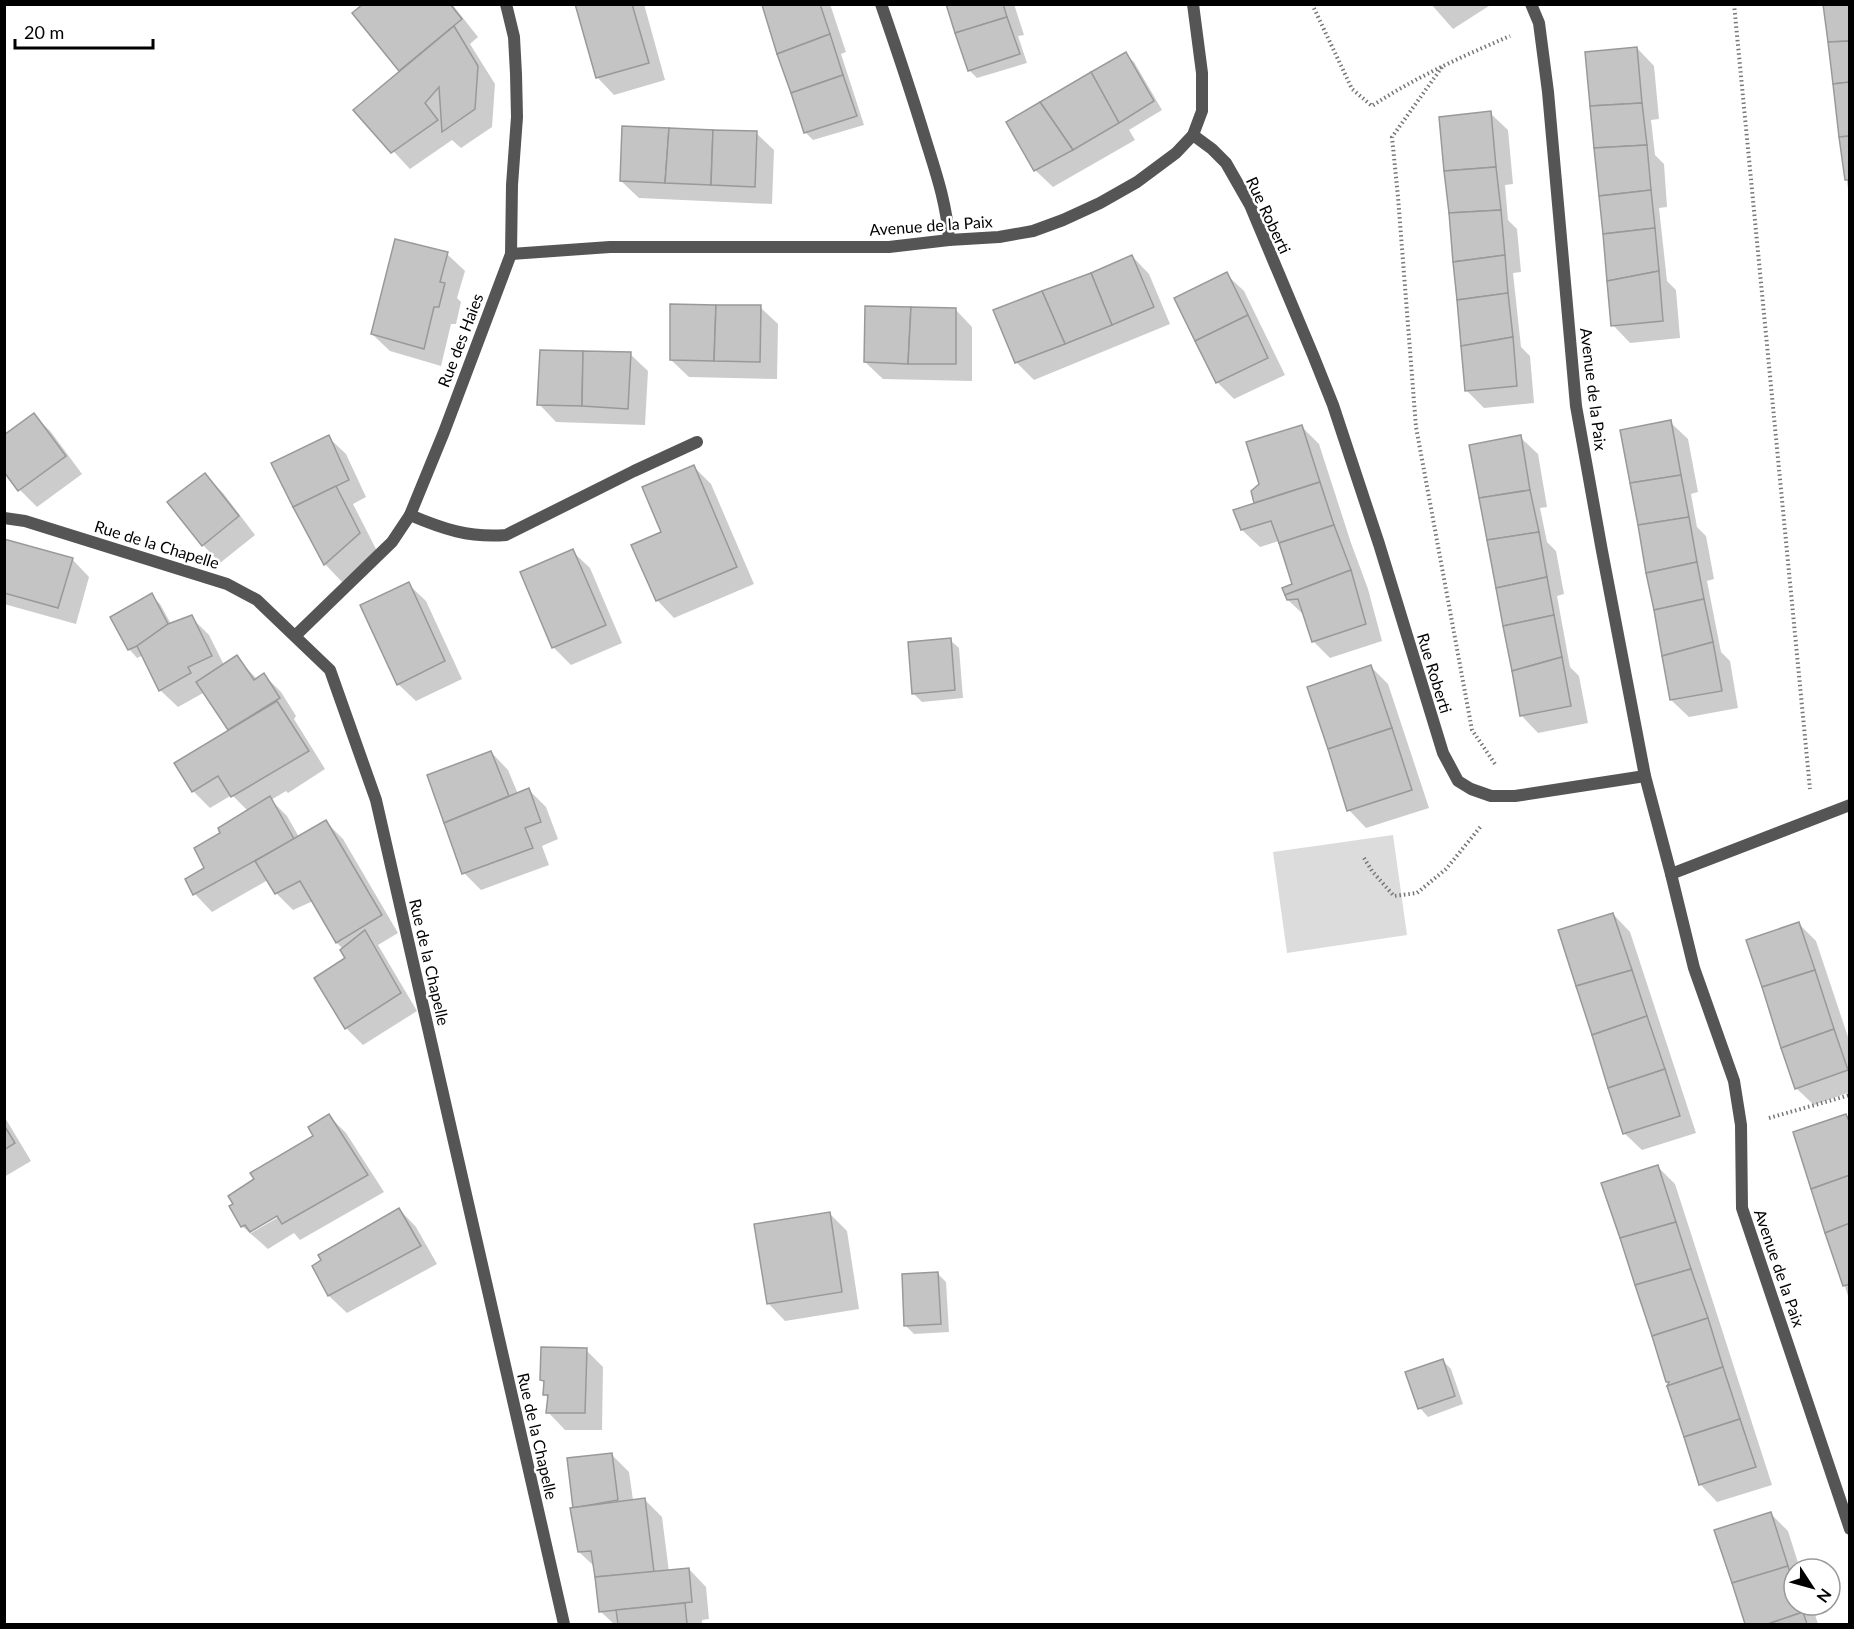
<svg xmlns="http://www.w3.org/2000/svg" width="1854" height="1629" font-family="Lato,sans-serif">
<rect width="100%" height="100%" fill="#fff"/>
<polygon fill="#dcdcdc" points="1393,835 1407,935 1287,953 1273,852"/>
<g fill="#0003" fill-rule="evenodd">
<polygon points="365,4 452,4 478,37 470,44 495,84 492,127 461,148 452,140 410,169 355,110 401,71 354,14"/>
<polygon points="576,4 644,4 665,80 614,95 597,77"/>
<polygon points="769,4 829,4 831,7 846,52 841,54 864,125 813,140 805,132"/>
<polygon points="947,4 1014,4 1024,35 1018,36 1027,63 977,78 969,70"/>
<polygon points="1431,4 1492,4 1453,29"/>
<polygon points="1850,4 1850,205 1835,84"/>
<polygon points="1637,48 1654,66 1659,119 1651,120 1655,155 1664,164 1667,207 1659,208 1667,281 1676,290 1680,338 1630,343 1613,325"/>
<polygon points="1125,54 1134,62 1162,110 1129,130 1135,140 1053,187 1035,170"/>
<polygon points="1490,113 1508,130 1513,184 1505,185 1508,220 1517,229 1521,272 1513,273 1521,347 1530,356 1534,403 1484,408 1466,390"/>
<polygon points="756,133 774,150 772,204 639,198 621,181"/>
<polygon points="447,254 465,271 457,298 461,302 456,324 451,324 441,366 390,351 372,334"/>
<polygon points="1132,256 1149,274 1170,324 1034,380 1017,363 995,311"/>
<polygon points="1226,274 1244,291 1285,375 1234,399 1217,382"/>
<polygon points="760,307 778,324 777,379 689,377 671,360"/>
<polygon points="955,309 972,327 972,381 883,379 865,362"/>
<polygon points="630,354 648,371 645,425 556,422 539,404"/>
<polygon points="34,415 51,432 82,474 37,507 20,490"/>
<polygon points="1670,422 1688,439 1698,492 1691,494 1697,527 1706,536 1714,579 1707,581 1721,652 1730,661 1738,708 1689,717 1671,700"/>
<polygon points="1302,427 1319,444 1351,543 1368,589 1382,641 1330,658 1313,641 1305,616 1288,600 1294,585 1279,541 1260,547 1242,530 1256,504 1252,491 1261,484"/>
<polygon points="328,437 346,454 366,497 353,504 377,551 342,582 325,564 273,463"/>
<polygon points="1520,437 1538,454 1547,507 1540,508 1547,542 1556,551 1564,594 1557,596 1570,667 1579,676 1588,723 1538,733 1521,715"/>
<polygon points="694,467 711,484 754,584 674,618 657,600 663,533"/>
<polygon points="205,475 223,493 255,535 220,563 203,545 169,503"/>
<polygon points="4,540 72,559 89,577 76,624 4,604"/>
<polygon points="572,551 590,568 622,643 571,665 553,647"/>
<polygon points="408,584 426,601 462,679 416,701 398,684"/>
<polygon points="151,595 160,604 171,624 191,617 209,635 224,665 236,657 257,679 264,675 281,692 296,716 294,719 325,769 288,793 286,791 271,800 287,816 299,837 326,822 343,839 398,933 378,945 417,1011 363,1045 346,1028 347,959 343,949 337,943 313,901 293,910 276,893 268,880 212,912 195,894 187,879 206,868 222,834 248,811 232,795 210,808 193,791 230,730 205,692 178,707 160,690 144,655 137,658 129,649"/>
<polygon points="950,640 959,648 963,698 922,702 914,694"/>
<polygon points="1371,667 1388,684 1429,808 1366,828 1349,810 1309,688"/>
<polygon points="491,752 508,770 518,794 529,790 546,807 558,839 542,846 549,865 481,890 464,873 429,776"/>
<polygon points="1613,914 1630,932 1696,1133 1642,1150 1624,1133"/>
<polygon points="1799,924 1816,941 1850,1043 1850,1092 1814,1105 1796,1088"/>
<polygon points="1846,1115 1850,1119 1850,1302 1795,1133"/>
<polygon points="4,1116 31,1161 4,1177"/>
<path d="M329 1116 346 1133 384 1192 300 1240 294 1233 268 1249 242 1226 315 1136ZM282 1211 284 1214 251 1233 249 1231Z"/>
<polygon points="1657,1166 1675,1184 1772,1485 1717,1502 1700,1484 1669,1384 1667,1381"/>
<polygon points="399,1209 416,1227 437,1264 347,1313 329,1296 314,1266"/>
<polygon points="829,1213 847,1231 859,1309 785,1321 768,1303"/>
<polygon points="938,1274 946,1282 949,1332 914,1334 905,1325"/>
<polygon points="586,1350 603,1367 602,1430 565,1430 548,1412 549,1399 545,1395 545,1383 541,1379"/>
<polygon points="1443,1361 1451,1369 1463,1404 1428,1417 1420,1408"/>
<polygon points="612,1455 629,1472 633,1500 644,1499 662,1517 669,1572 689,1569 706,1587 709,1619 702,1620 702,1624 614,1624 600,1611 595,1567 579,1552 574,1509"/>
<polygon points="1770,1513 1788,1531 1800,1569 1794,1569 1794,1605 1812,1605 1818,1624 1747,1624 1716,1531"/>
</g>
<g fill="#c4c4c4" stroke="#999" stroke-width="1.5">
<polygon points="363,4 450,4 462,19 399,71 352,13"/>
<polygon points="575,4 632,4 649,63 596,78"/>
<polygon points="765,4 820,4 830,34 777,54 762,5"/>
<polygon points="946,4 1003,4 1007,17 955,33"/>
<polygon points="1823,4 1850,4 1850,41 1828,42"/>
<polygon points="1007,17 1020,54 968,71 955,33"/>
<polygon points="454,26 478,66 475,109 442,132 439,87 425,103 438,120 391,153 353,110"/>
<polygon points="830,34 843,75 791,93 777,54"/>
<polygon points="1850,41 1850,82 1833,84 1828,42"/>
<polygon points="1637,47 1642,103 1590,106 1585,52"/>
<polygon points="1126,52 1154,101 1119,123 1091,72"/>
<polygon points="1091,72 1119,123 1073,150 1040,102"/>
<polygon points="843,75 857,116 804,133 791,93"/>
<polygon points="1850,82 1850,136 1839,137 1833,84"/>
<polygon points="1040,102 1073,150 1034,171 1006,122"/>
<polygon points="1642,103 1647,145 1594,148 1590,106"/>
<polygon points="1491,111 1496,167 1444,171 1439,117"/>
<polygon points="622,126 669,128 665,183 620,181"/>
<polygon points="669,128 713,130 711,185 665,183"/>
<polygon points="713,130 757,131 755,187 711,185"/>
<polygon points="1850,136 1850,180 1845,180 1839,137"/>
<polygon points="1647,145 1651,190 1599,196 1594,148"/>
<polygon points="1496,167 1501,210 1449,213 1444,171"/>
<polygon points="1651,190 1655,228 1603,234 1599,196"/>
<polygon points="1501,210 1505,255 1453,262 1449,213"/>
<polygon points="1655,228 1659,271 1607,281 1603,234"/>
<polygon points="395,239 448,252 440,282 445,283 439,307 434,307 424,349 371,334"/>
<polygon points="1132,255 1154,307 1112,325 1091,273"/>
<polygon points="1505,255 1508,293 1457,300 1453,262"/>
<polygon points="1659,271 1663,321 1611,326 1607,281"/>
<polygon points="1227,272 1248,315 1195,341 1174,298"/>
<polygon points="1091,273 1112,325 1065,344 1042,291"/>
<polygon points="1042,291 1065,344 1015,363 993,310"/>
<polygon points="1508,293 1513,337 1461,346 1457,300"/>
<polygon points="670,304 716,305 714,361 670,360"/>
<polygon points="716,305 761,305 760,362 714,361"/>
<polygon points="865,306 911,307 908,364 864,362"/>
<polygon points="911,307 956,308 956,364 908,364"/>
<polygon points="1248,315 1268,358 1216,383 1195,341"/>
<polygon points="1513,337 1517,386 1465,391 1461,346"/>
<polygon points="540,350 583,351 582,406 537,405"/>
<polygon points="583,351 631,352 628,409 582,406"/>
<polygon points="34,413 66,456 18,491 4,472 4,435"/>
<polygon points="1671,420 1681,475 1630,483 1620,430"/>
<polygon points="1302,425 1320,482 1254,503 1251,491 1259,484 1246,442"/>
<polygon points="329,435 349,480 293,507 271,463"/>
<polygon points="1521,435 1530,490 1479,498 1469,445"/>
<polygon points="694,465 737,567 656,601 631,545 661,532 642,487"/>
<polygon points="205,473 239,516 202,546 167,502"/>
<polygon points="1681,475 1689,517 1638,525 1630,483"/>
<polygon points="1320,482 1334,525 1279,543 1271,521 1241,530 1233,510"/>
<polygon points="336,486 360,533 324,565 293,507"/>
<polygon points="1530,490 1539,532 1487,540 1479,498"/>
<polygon points="1689,517 1697,562 1646,573 1638,525"/>
<polygon points="1334,525 1351,570 1285,595 1282,588 1292,584 1279,543"/>
<polygon points="1539,532 1547,577 1496,588 1487,540"/>
<polygon points="4,539 73,558 58,608 4,593"/>
<polygon points="573,549 606,625 552,648 520,572"/>
<polygon points="1697,562 1704,599 1654,610 1646,573"/>
<polygon points="1351,570 1366,624 1312,642 1298,599 1287,600 1285,595"/>
<polygon points="1547,577 1554,615 1503,626 1496,588"/>
<polygon points="409,582 445,661 397,685 360,605"/>
<polygon points="152,593 168,624 137,646 128,650 110,617"/>
<polygon points="1704,599 1713,642 1662,656 1654,610"/>
<polygon points="192,615 212,656 188,667 191,673 159,691 137,646 168,624"/>
<polygon points="1554,615 1562,657 1512,671 1503,626"/>
<polygon points="951,638 955,690 912,694 908,642"/>
<polygon points="1713,642 1722,691 1670,700 1662,656"/>
<polygon points="237,655 254,680 264,673 280,698 228,730 196,682"/>
<polygon points="1562,657 1571,706 1520,716 1512,671"/>
<polygon points="1371,665 1392,728 1328,749 1307,687"/>
<polygon points="277,701 309,751 231,797 218,776 192,792 174,763"/>
<polygon points="1392,728 1412,790 1347,811 1328,749"/>
<polygon points="491,751 509,796 444,823 427,775"/>
<polygon points="529,788 541,822 525,828 533,848 462,874 444,823"/>
<polygon points="270,796 294,839 193,895 185,879 204,868 194,848 220,833 218,828"/>
<polygon points="326,820 382,915 336,943 300,881 275,894 255,861"/>
<polygon points="1613,913 1632,970 1576,986 1558,930"/>
<polygon points="1799,922 1815,970 1762,987 1746,940"/>
<polygon points="365,930 401,993 345,1029 314,978 345,958 340,950"/>
<polygon points="1632,970 1647,1016 1592,1035 1576,986"/>
<polygon points="1815,970 1834,1029 1781,1048 1762,987"/>
<polygon points="1647,1016 1665,1069 1608,1088 1592,1035"/>
<polygon points="1834,1029 1848,1070 1795,1089 1781,1048"/>
<polygon points="1665,1069 1680,1116 1623,1134 1608,1088"/>
<polygon points="329,1114 368,1175 282,1224 277,1216 250,1232 245,1225 241,1227 229,1206 233,1204 228,1196 254,1179 250,1173 313,1136 308,1127"/>
<polygon points="1846,1114 1850,1124 1850,1175 1811,1189 1793,1132"/>
<polygon points="4,1125 15,1143 4,1150"/>
<polygon points="1658,1165 1676,1222 1620,1238 1601,1183"/>
<polygon points="1850,1175 1850,1223 1825,1233 1811,1189"/>
<polygon points="399,1208 421,1246 328,1296 312,1266 321,1260 318,1255"/>
<polygon points="830,1212 842,1292 767,1304 754,1224"/>
<polygon points="1676,1222 1691,1269 1635,1285 1620,1238"/>
<polygon points="1850,1223 1850,1284 1843,1286 1825,1233"/>
<polygon points="1691,1269 1708,1318 1652,1336 1635,1285"/>
<polygon points="938,1272 941,1324 904,1326 902,1274"/>
<polygon points="1708,1318 1723,1367 1667,1386 1669,1382 1666,1382 1652,1336"/>
<polygon points="541,1347 587,1348 585,1413 546,1413 548,1395 543,1395 544,1381 540,1380"/>
<polygon points="1443,1359 1455,1396 1418,1409 1405,1372"/>
<polygon points="1723,1367 1740,1419 1684,1437 1667,1386"/>
<polygon points="1740,1419 1756,1467 1699,1485 1684,1437"/>
<polygon points="612,1453 618,1500 573,1508 567,1458"/>
<polygon points="645,1498 654,1572 595,1577 591,1551 578,1552 570,1508"/>
<polygon points="1771,1512 1788,1566 1732,1583 1714,1530"/>
<polygon points="1788,1566 1794,1584 1794,1605 1801,1605 1803,1612 1768,1624 1745,1624 1732,1583"/>
<polygon points="689,1568 692,1602 599,1612 595,1577"/>
<polygon points="685,1603 687,1624 618,1624 616,1610"/>
<polygon points="1803,1612 1807,1624 1768,1624"/>
</g>
<g fill="none" stroke-linecap="round" stroke-linejoin="round">
<g stroke="#777" stroke-width="4" stroke-dasharray="1.5 3" stroke-linecap="butt">
<path d="M1312 4 1352 89 1372 106C1414 78 1463 56 1510 36"/>
<polyline points="1734,4 1810,789"/>
<polyline points="1442,67 1392,137 1398,197 1416,427 1472,730 1495,764"/>
<polyline points="1364,858 1372,871 1394,896 1417,893 1446,869 1482,825"/>
<polyline points="1769,1118 1850,1095"/>
</g>
<path stroke="#555" stroke-width="12" d="M410 515C443 529 469 538 506 535L634 471 697 442"/>
<g stroke="#555" stroke-width="12">
<path d="M881 4C897 50 912 95 926 141 936 173 947 205 949 240"/>
<polyline points="1531,4 1539,23 1548,92 1576,406 1602,551 1645,776 1671,874 1850,805"/>
<polyline points="1193,135 1212,149 1226,163 1250,205 1313,355 1333,405 1379,544 1443,753 1458,781 1471,789 1491,796 1515,796 1645,776"/>
<polyline points="511,254 610,247 889,247 949,240 999,237 1033,231 1063,220 1100,203 1137,182 1176,153 1193,135 1202,111 1202,73 1193,4"/>
<polyline points="4,518 25,521 227,584 257,600 330,670 376,800 564,1624"/>
<polyline points="295,636 392,542 410,515 444,432 511,254 512,185 517,117 516,74 514,37 506,4"/>
<polyline points="1671,874 1694,968 1734,1081 1741,1125 1742,1208 1850,1529"/>
</g>
</g>
<g text-anchor="middle" dominant-baseline="central" stroke-width="5" stroke-linejoin="round" paint-order="stroke">
<g font-size="16" fill="#000" stroke="#fff">
<text transform="translate(1269 215) rotate(65)">Rue Roberti</text>
<text transform="translate(931 225) rotate(-4)">Avenue de la Paix</text>
<text transform="translate(460 340) rotate(-69)">Rue des Haies</text>
<text transform="translate(1594 389) rotate(83)">Avenue de la Paix</text>
<text transform="translate(157 544) rotate(17)">Rue de la Chapelle</text>
<text transform="translate(1435 673) rotate(73)">Rue Roberti</text>
<text transform="translate(430 962) rotate(77)">Rue de la Chapelle</text>
<text transform="translate(1780 1268) rotate(71)">Avenue de la Paix</text>
<text transform="translate(538 1436) rotate(77)">Rue de la Chapelle</text>
</g>
</g>
<rect width="1854" height="1629" fill="none" stroke="#000000" stroke-width="12"/>
<g transform="translate(1812 1587) rotate(126)"><circle r="28" fill="#ffffff" stroke="#999999" stroke-width="1.5"/>
<path d="M0-4.5L10 22L0 15L-10 22Z" fill="#000000"/>
<text y="-9" font-size="16" font-weight="bold" text-anchor="middle" fill="#000000">N</text>
</g>
<path d="M15 39v9h138v-9" fill="none" stroke="#000000" stroke-width="3"/>
<text x="24" y="39" font-size="18" fill="#000000" stroke="#ffffff" stroke-width="4.5" paint-order="stroke">20 m</text>
</svg>
